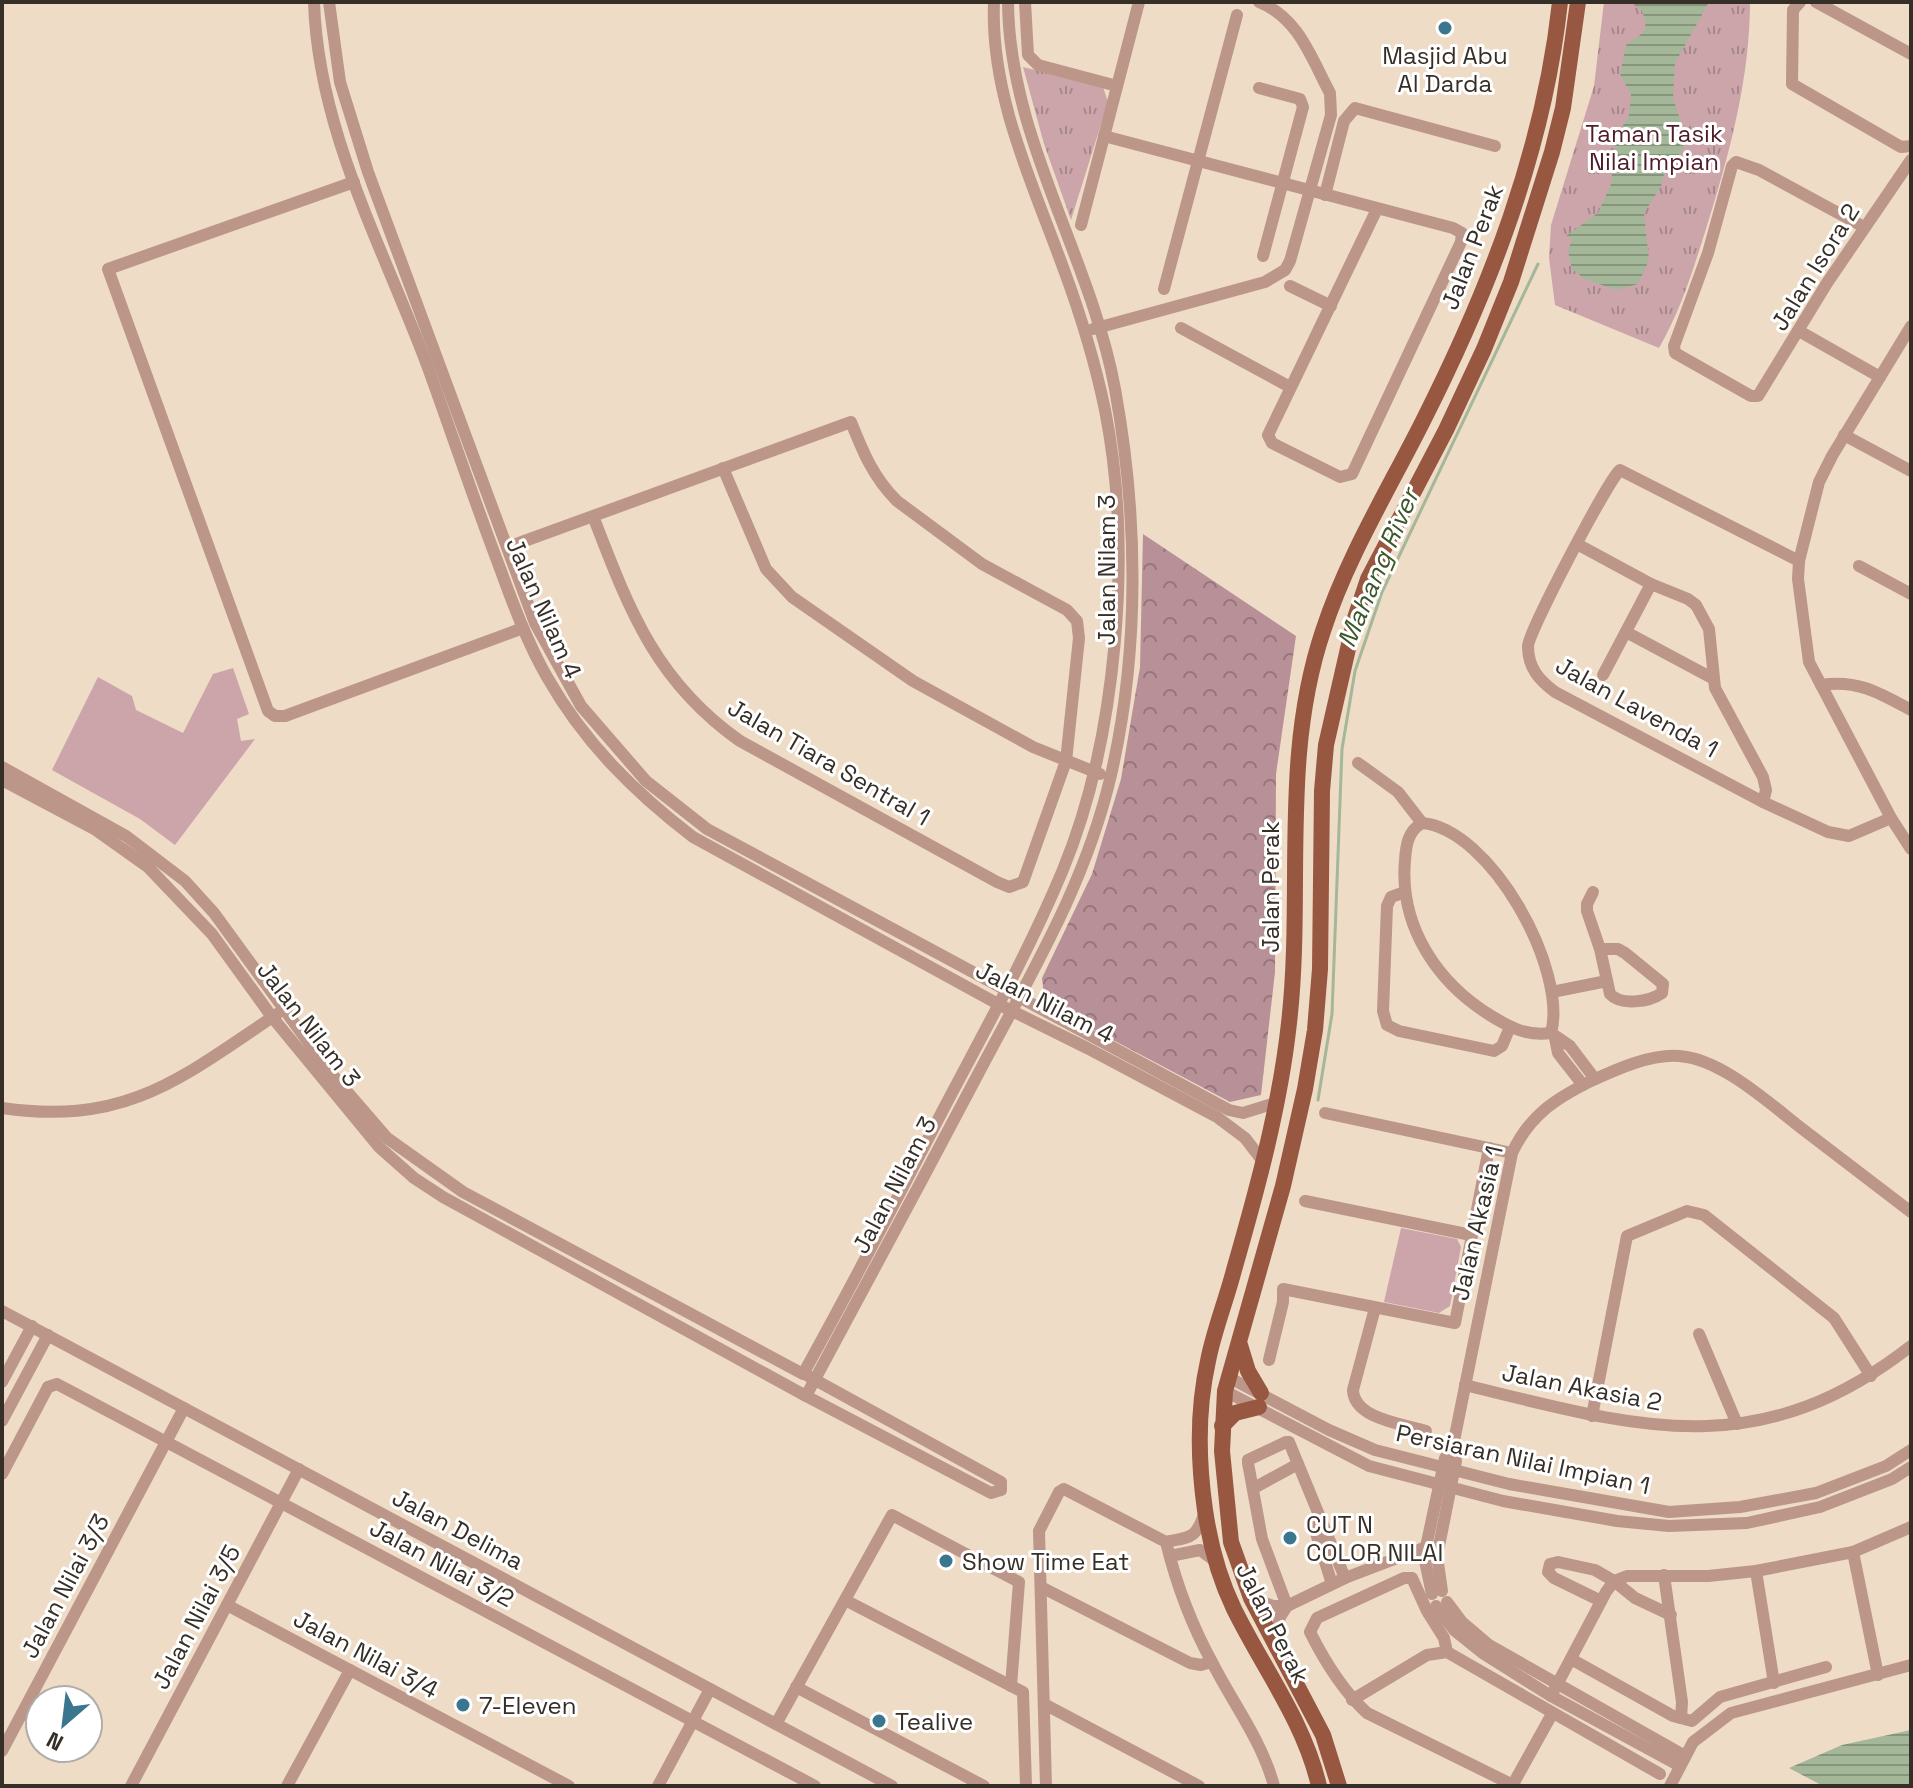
<svg xmlns="http://www.w3.org/2000/svg" width="1913" height="1788" font-family="'Space Grotesk',sans-serif">
<defs>
<pattern id="forest-crowns" width="20" height="18" patternUnits="userSpaceOnUse" patternTransform="scale(2)"><rect width="20" height="18" fill="#b89097"/><path d="M2 6a3 3 0 1 1 6 0M12 15a3 3 0 1 1 6 0" fill="none" stroke="#96767b"/></pattern>
<pattern id="park-tufts" width="24" height="20" patternUnits="userSpaceOnUse" patternTransform="scale(2)"><rect width="24" height="20" fill="#cca5ab"/><path d="M3 7l-1-3M5 7V3M7 7l1-3M15 17l-1-3M17 17v-4M19 17l1-3" fill="none" stroke="#a6878b"/></pattern>
<pattern id="water-rules" width="6" height="5" patternUnits="userSpaceOnUse" patternTransform="scale(2)"><rect width="6" height="5" fill="#a4b798"/><path d="M0 2.5h6" fill="none" stroke="#86957c"/></pattern>
</defs>
<rect width="100%" height="100%" fill="#eedcc7"/>
<g fill="#cca5ab">
<polygon points="233,668 249,714 237,719 241,741 255,739 175,845 140,819 52,770 98,677 132,696 136,710 183,733 213,674"/>
<polygon points="1401,1228 1457,1239 1461,1247 1450,1306 1439,1313 1384,1302"/>
</g>
<polygon fill="url(#forest-crowns)" points="1143,534 1296,636 1276,774 1275,972 1261,1095 1230,1102 1045,1004 1042,978 1092,874 1121,779 1140,667"/>
<g fill="url(#park-tufts)">
<path d="M1604 2H1750C1750 79 1729 156 1706 229 1693 270 1681 310 1659 348L1555 305 1549 258 1551 225 1594 86Z"/>
<polygon points="1023,67 1103,87 1108,102 1071,220 1044,144"/>
</g>
<g fill="url(#water-rules)">
<polygon points="1634,2 1709,2 1675,63 1673,98 1686,137 1682,152 1666,166 1661,186 1644,213 1649,260 1638,284 1616,290 1585,279 1572,269 1568,251 1572,239 1566,236 1598,213 1611,184 1614,151 1620,130 1629,116 1631,95 1620,74 1626,45 1644,32 1646,22 1641,9 1634,5"/>
<polygon points="1911,1730 1911,1786 1823,1786 1789,1768 1842,1745"/>
</g>
<g fill="none" stroke-linecap="round" stroke-linejoin="round">
<polyline stroke="#a4b798" stroke-width="3" points="1318,1100 1332,1014 1342,749 1355,671 1382,592 1538,264"/>
<g stroke="#bb9689" stroke-width="12">
<path d="M314 2C318 131 383 247 427 365 452 434 475 503 501 571 514 607 528 644 547 677 584 742 634 792 693 837L998 1004 1087 1048 1217 1117 1245 1138 1262 1160"/>
<polyline points="329,2 340,82 368,172 535,623 581,706 646,781 707,829 1229,1110 1243,1113 1275,1103"/>
<polyline points="1025,2 1028,55 1038,65 1117,86"/>
<polyline points="1800,2 1793,10 1792,84 1901,147 1911,146"/>
<polyline points="1816,2 1911,54"/>
<polyline points="1259,88 1300,99 1303,107 1263,256"/>
<polyline points="1104,136 1453,228 1462,233 1461,242 1352,474 1340,477 1272,443 1268,435 1377,209"/>
<polyline points="354,182 108,269 268,711 275,716 285,716 523,628"/>
<polyline points="1325,195 1344,121 1355,108 1495,146"/>
<polyline points="1081,225 1139,2"/>
<polyline points="1864,227 1759,170 1736,162 1732,166 1708,253 1674,346 1675,353 1751,396 1758,396 1827,283 1911,160"/>
<polyline points="1290,286 1331,306"/>
<polyline points="1164,289 1237,15"/>
<polyline points="1911,326 1832,456 1819,482 1799,561 1798,579 1809,662 1891,818 1911,849"/>
<polyline points="1181,328 1290,387"/>
<path d="M1093 329 1265 282 1285 270 1290 261 1331 115 1330 93C1311 58 1299 18 1259 2"/>
<polyline points="1799,331 1880,377"/>
<polyline points="1844,435 1911,471"/>
<polyline points="723,468 766,569 792,597 913,681 1033,747 1100,774"/>
<polyline points="1577,544 1651,584 1688,599 1696,605 1709,629 1715,688 1763,777 1766,790 1763,802"/>
<path d="M508 547 851 422C863 452 873 477 897 501L982 564 1067 610 1077 621 1079 638 1066 761 1023 882 1009 887 997 882 740 741C655 681 629 609 593 516"/>
<path d="M1799 561 1620 470C1607 482 1529 631 1528 646 1528 668 1539 680 1555 692L1763 802 1828 832 1849 836 1891 818"/>
<polyline points="1859,566 1911,594"/>
<polyline points="1626,632 1712,678"/>
<polyline points="1603,675 1651,584"/>
<path d="M1821 685C1857 679 1880 693 1911 710"/>
<polyline points="1358,763 1398,792 1422,823"/>
<path d="M2 767 126 836 185 881 214 913 330 1072 387 1138 463 1192 803 1374C852 1286 898 1197 944 1108 985 1030 1028 953 1062 872 1117 740 1133 550 1105 410 1095 362 1081 316 1064 270 1033 184 990 96 994 2"/>
<path d="M2 780 96 830 148 867 212 934 272 1017 379 1147 414 1178 443 1197 806 1396C866 1285 926 1173 985 1061 1035 967 1087 879 1111 775 1140 649 1138 515 1115 389 1091 257 1009 139 1008 2"/>
<path d="M1422 823C1408 831 1406 845 1405 860 1399 927 1438 984 1493 1017 1513 1029 1528 1036 1551 1033"/>
<path d="M1422 823C1491 829 1568 970 1551 1033"/>
<polyline points="1405,892 1391,897 1387,906 1383,1011 1387,1025 1399,1031 1494,1051 1502,1046 1510,1027"/>
<path d="M1593 892 1587 904V911L1600 949 1610 994C1621 1006 1649 1002 1662 993L1663 984 1625 953 1618 949H1600"/>
<polyline points="1552,992 1607,981"/>
<polyline points="1551,1033 1570,1046 1595,1079"/>
<polyline points="1555,1038 1558,1053 1583,1085"/>
<path d="M2 1108C126 1126 180 1079 277 1014"/>
<polyline points="1325,1113 1512,1153"/>
<polyline points="1305,1201 1471,1235"/>
<path d="M1375 1308 1353 1390C1354 1419 1403 1424 1426 1431"/>
<polyline points="2,1311 892,1786"/>
<polyline points="1699,1334 1737,1424"/>
<polyline points="1269,1360 1283,1302 1283,1289 1455,1323 1489,1148"/>
<polyline points="1228,1377 1329,1430 1375,1450 1509,1484 1669,1512 1740,1507 1816,1493 1886,1466 1911,1450"/>
<polyline points="2,1382 32,1326"/>
<path d="M1465 1385C1637 1427 1757 1466 1911 1346"/>
<polyline points="48,1387 57,1384 815,1786"/>
<polyline points="1225,1391 1369,1466 1503,1501 1617,1521 1669,1526 1747,1523 1820,1507 1892,1479 1911,1467"/>
<polyline points="806,1396 991,1493 1001,1490 1001,1482 808,1376"/>
<polyline points="1592,1416 1627,1236 1687,1211 1704,1215 1834,1318 1871,1376"/>
<polyline points="2,1421 48,1335"/>
<polyline points="2,1474 48,1387"/>
<polyline points="1254,1488 1298,1464"/>
<polyline points="1320,1517 1315,1530 1332,1584"/>
<path d="M1166 1542C1190 1537 1196 1539 1204 1514"/>
<polyline points="1853,1552 1878,1675"/>
<polyline points="1170,1556 1200,1550 1215,1561"/>
<polyline points="1756,1571 1774,1683"/>
<polyline points="1664,1575 1682,1702 1681,1718"/>
<polyline points="1041,1587 1190,1663 1201,1665 1211,1662"/>
<path d="M1442 1591 1437 1556 1456 1461 1453 1446 1512 1153C1530 1115 1555 1099 1591 1081 1617 1069 1650 1054 1679 1056 1724 1059 1774 1108 1809 1134 1843 1160 1877 1186 1911 1212"/>
<polyline points="1432,1594 1425,1561 1426,1547 1445,1458 1453,1446"/>
<polyline points="1251,1598 1273,1606 1287,1606 1345,1578 1426,1547 1438,1548"/>
<polyline points="845,1600 1023,1692 1026,1786"/>
<polyline points="1601,1601 1554,1578 1548,1572 1550,1564 1558,1562 1595,1570 1614,1581 1635,1598 1671,1615"/>
<polyline points="1447,1602 1462,1622 1489,1645 1685,1756"/>
<polyline points="227,1605 569,1786"/>
<polyline points="1287,1606 1262,1539 1248,1463 1248,1460 1286,1442 1289,1442 1345,1578"/>
<polyline points="1436,1606 1454,1630 1484,1654 1551,1696 1680,1766"/>
<polyline points="1274,1642 1280,1617 1287,1606"/>
<polyline points="1447,1652 1660,1774"/>
<polyline points="1571,1659 1673,1716 1692,1721 1720,1697 1826,1667"/>
<polyline points="796,1687 984,1786"/>
<polyline points="1551,1696 1606,1592 1614,1581 1627,1576 1708,1576 1756,1571 1853,1552 1911,1527"/>
<path d="M1352 1700 1427 1655 1447 1652 1444 1638 1427 1611 1412 1578H1404L1317 1618 1310 1632C1325 1662 1342 1690 1367 1713L1515 1786"/>
<polyline points="1046,1705 1199,1786"/>
<polyline points="776,1724 892,1515 1019,1582 1011,1686"/>
<polyline points="2,1751 184,1408"/>
<polyline points="131,1786 299,1469"/>
<polyline points="287,1786 350,1670"/>
<polyline points="658,1786 710,1689"/>
<path d="M1046 1786 1039 1531 1059 1492 1064 1489 1166 1542C1176 1583 1192 1626 1213 1664 1234 1705 1262 1741 1274 1786"/>
<polyline points="1512,1786 1552,1714"/>
<polyline points="1670,1786 1693,1742 1731,1713 1911,1665"/>
</g>
<g stroke="#975741" stroke-width="16">
<polyline points="1240,1345 1248,1371 1261,1393"/>
<polyline points="1222,1426 1235,1413 1259,1407"/>
<path d="M1319 1786C1304 1721 1263 1668 1234 1609 1219 1578 1210 1544 1205 1510 1198 1461 1197 1410 1208 1361 1214 1330 1226 1301 1234 1270 1257 1190 1280 1106 1289 1023 1304 892 1280 759 1323 631 1347 557 1389 489 1424 419 1490 288 1544 149 1560 2"/>
<polyline points="1339,1786 1323,1735 1251,1598 1231,1542 1222,1451 1225,1391 1283,1186 1305,1089 1315,1030 1320,969 1322,791 1326,745 1355,618 1368,579 1446,430 1484,349 1511,282 1552,152 1563,108 1578,2"/>
</g>
</g>
<g fill="#3b768f" stroke="#fff" stroke-width="3">
<circle cx="1445" cy="28" r="8"/>
<circle cx="1290" cy="1538" r="8"/>
<circle cx="946" cy="1561" r="8"/>
<circle cx="463" cy="1705" r="8"/>
<circle cx="879" cy="1721" r="8"/>
</g>
<g text-anchor="middle" dominant-baseline="central" stroke-width="6" stroke-linejoin="round" paint-order="stroke">
<g font-size="24" fill="#362f27" stroke="#fff" text-anchor="start">
<text x="1445" y="55" text-anchor="middle">Masjid Abu<tspan x="1445" dy="28">Al Darda</tspan></text>
<text x="1306" y="1524">CUT N<tspan x="1306" dy="28">COLOR NILAI</tspan></text>
<text x="962" y="1561">Show Time Eat</text>
<text x="479" y="1705">7-Eleven</text>
<text x="895" y="1721">Tealive</text>
</g>
<g font-size="24" fill="#501c28" stroke="#fff">
<text x="1654" y="133">Taman Tasik<tspan x="1654" dy="28">Nilai Impian</tspan></text>
</g>
<g font-size="24" fill="#362f27" stroke="#fff">
<text transform="translate(1472 247) rotate(-69)">Jalan Perak</text>
<text transform="translate(1815 267) rotate(-58)">Jalan Isora 2</text>
<text transform="translate(1106 570) rotate(-90)">Jalan Nilam 3</text>
<text transform="translate(544 608) rotate(66)">Jalan Nilam 4</text>
<text transform="translate(1637 707) rotate(29)">Jalan Lavenda 1</text>
<text transform="translate(829 762) rotate(30)">Jalan Tiara Sentral 1</text>
<text transform="translate(1270 887) rotate(-90)">Jalan Perak</text>
<text transform="translate(1045 1002) rotate(27)">Jalan Nilam 4</text>
<text transform="translate(309 1024) rotate(52)">Jalan Nilam 3</text>
<text transform="translate(894 1185) rotate(-62)">Jalan Nilam 3</text>
<text transform="translate(1477 1223) rotate(-77)">Jalan Akasia 1</text>
<text transform="translate(1582 1387) rotate(11)">Jalan Akasia 2</text>
<text transform="translate(1523 1459) rotate(12)">Persiaran Nilai Impian 1</text>
<text transform="translate(458 1529) rotate(28)">Jalan Delima</text>
<text transform="translate(442 1563) rotate(28)">Jalan Nilai 3/2</text>
<text transform="translate(65 1586) rotate(-62)">Jalan Nilai 3/3</text>
<text transform="translate(196 1617) rotate(-62)">Jalan Nilai 3/5</text>
<text transform="translate(1273 1623) rotate(63)">Jalan Perak</text>
<text transform="translate(366 1654) rotate(28)">Jalan Nilai 3/4</text>
</g>
<g font-size="26" font-style="italic" fill="#3c5728" stroke="#fff">
<text transform="translate(1378 568) rotate(-67)">Mahang River</text>
</g>
</g>
<rect width="1913" height="1788" fill="none" stroke="#362f27" stroke-width="8"/>
<g transform="translate(64 1724) rotate(208)"><circle r="38" fill="#ffffff" stroke="#afaca9" stroke-width="2"/>
<path d="M0-6L14 30L0 20L-14 30Z" fill="#3b768f"/>
<text y="-12" font-size="22" font-weight="bold" text-anchor="middle" fill="#362f27">N</text>
</g>
</svg>
